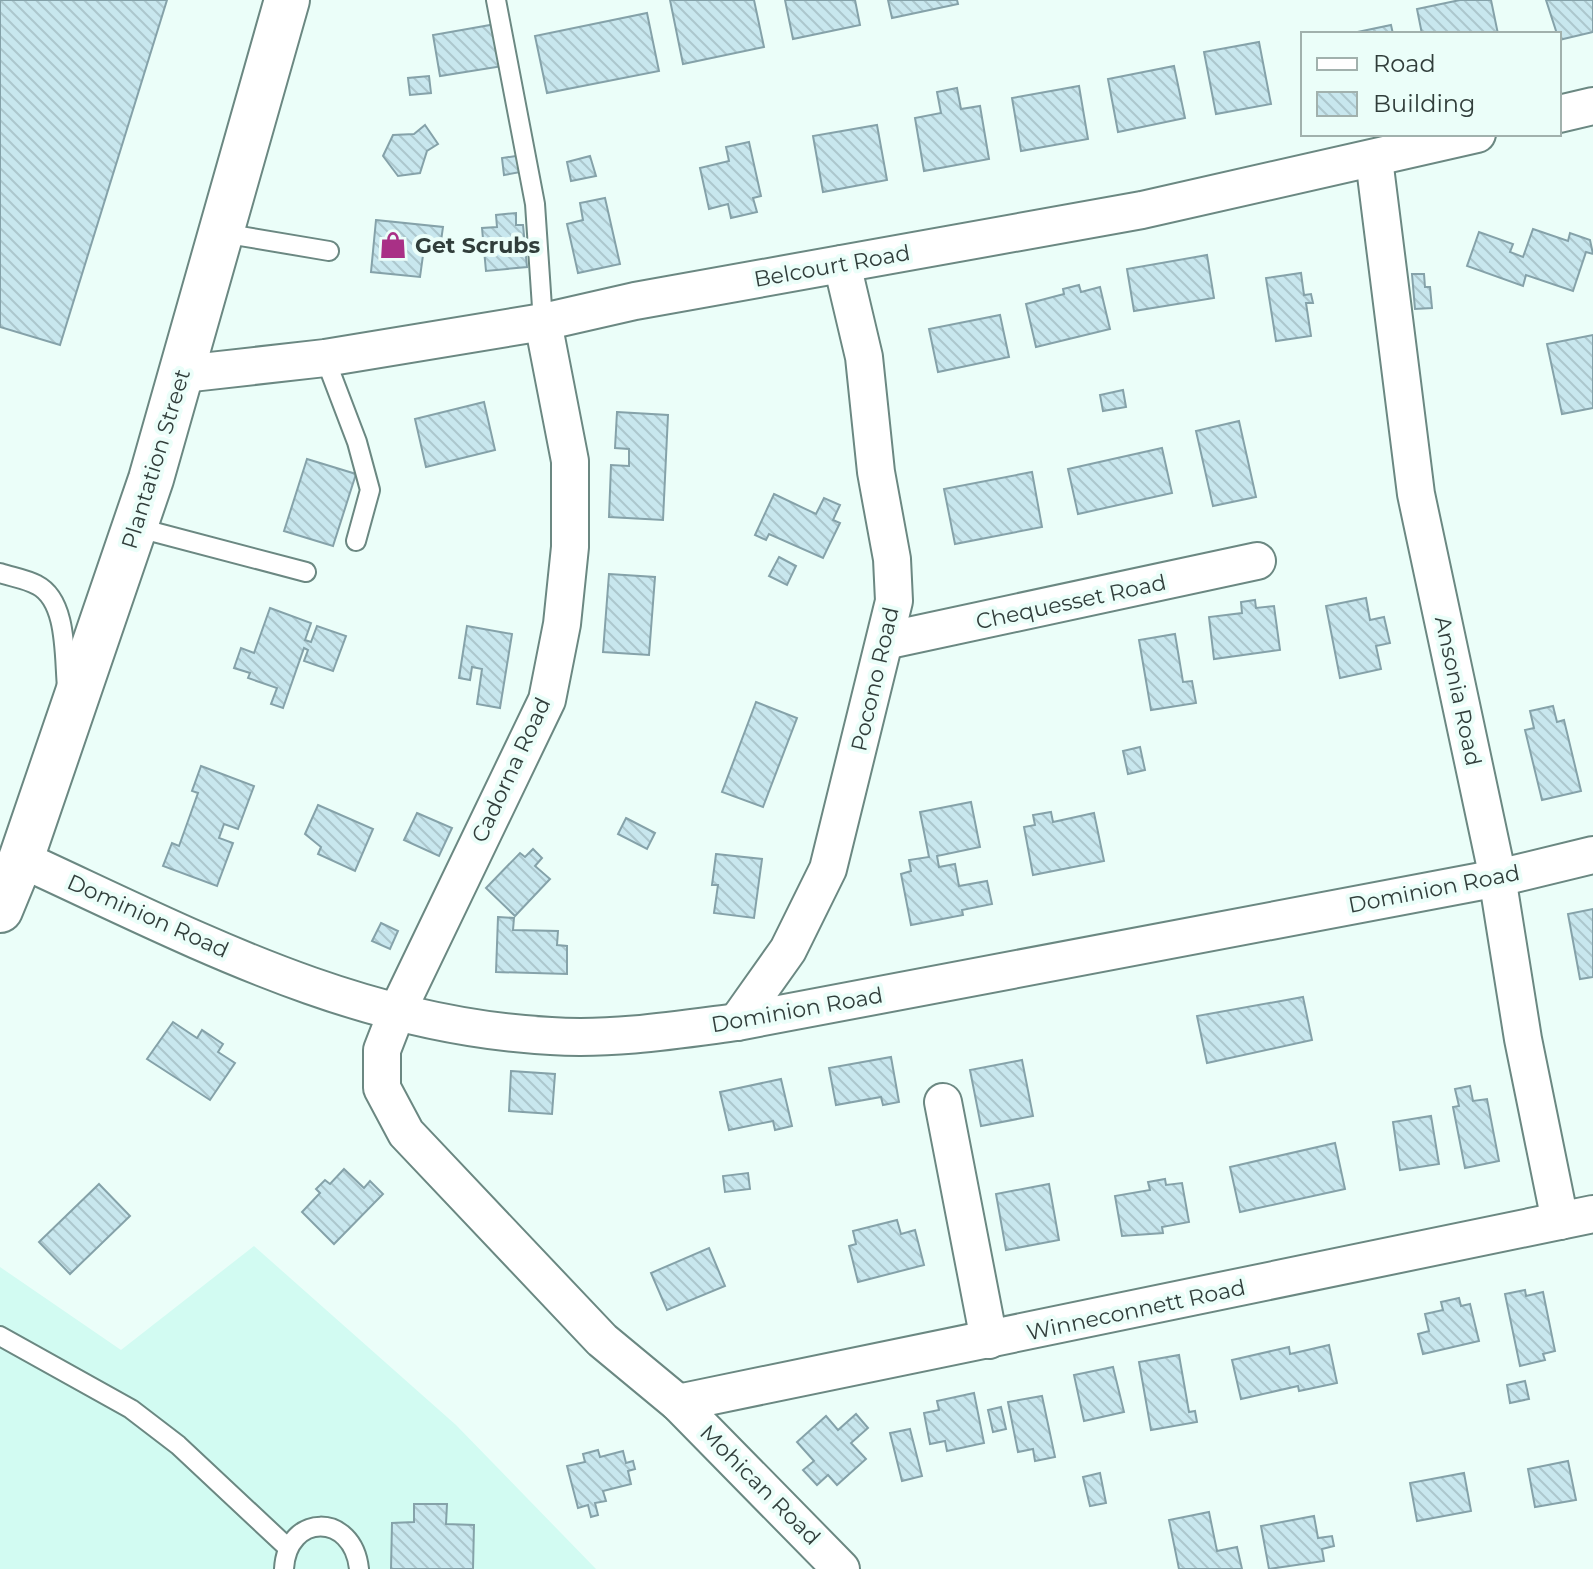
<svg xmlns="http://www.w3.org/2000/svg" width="1593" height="1569" font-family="Montserrat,sans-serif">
<defs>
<pattern id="building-back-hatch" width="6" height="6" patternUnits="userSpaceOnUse" patternTransform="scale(2)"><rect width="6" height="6" fill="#c8e7ee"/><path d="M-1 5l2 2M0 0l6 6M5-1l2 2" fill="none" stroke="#acc7cd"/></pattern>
</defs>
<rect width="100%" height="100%" fill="#ebfef9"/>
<polygon fill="#d2fbf2" points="254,1246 456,1425 596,1569 0,1569 0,1267 121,1350"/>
<g fill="url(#building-back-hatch)" stroke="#85a2a9" stroke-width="2">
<polygon points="0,0 167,0 60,345 0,327"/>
<polygon points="670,0 754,0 764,47 683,64"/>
<polygon points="785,0 855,0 860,25 793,39"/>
<polygon points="888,0 957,0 958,4 892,18"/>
<polygon points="1460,0 1491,0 1498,34 1422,34 1417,9"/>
<polygon points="1546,0 1593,0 1593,32 1559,40"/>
<polygon points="647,13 659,71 547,93 535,36"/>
<polygon points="496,24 503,66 440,76 433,35"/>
<polygon points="1391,25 1393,34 1348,34"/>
<polygon points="1259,42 1271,104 1216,114 1204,52"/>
<polygon points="1174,66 1185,118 1118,132 1108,79"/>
<polygon points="429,76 431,93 410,95 408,78"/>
<polygon points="1079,86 1088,139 1021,151 1012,98"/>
<polygon points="957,88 961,109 980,106 989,159 924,171 915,118 941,113 937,92"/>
<polygon points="425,125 438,144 427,151 420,173 398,176 383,156 393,135 414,134"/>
<polygon points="877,125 887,180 823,192 813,136"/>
<polygon points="749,142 761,196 753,198 757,212 731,218 728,204 709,209 700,168 729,161 726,147"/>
<polygon points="523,155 526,171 504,175 502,158"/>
<polygon points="590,156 596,176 571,181 567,162"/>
<polygon points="605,198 620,264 578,273 567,224 583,220 580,203"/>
<polygon points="516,213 516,225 523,225 527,267 486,271 482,228 497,227 496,215"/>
<polygon points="376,220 443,227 441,241 434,240 433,249 424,248 420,277 371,272"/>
<polygon points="1533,229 1568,241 1570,233 1590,240 1593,254 1586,252 1573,291 1526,275 1523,286 1467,266 1479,232 1513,244 1510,252 1523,257"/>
<polygon points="1207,255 1214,298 1134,311 1127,269"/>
<polygon points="1301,273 1304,295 1311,294 1313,303 1306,303 1311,336 1276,341 1266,278"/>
<polygon points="1412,274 1424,274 1425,287 1430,287 1432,308 1415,309"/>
<polygon points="1079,285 1081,292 1100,287 1110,329 1036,347 1026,304 1064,294 1063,289"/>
<polygon points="1000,315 1009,357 938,372 929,329"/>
<polygon points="1593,335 1593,408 1562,414 1547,344"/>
<polygon points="1123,390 1126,407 1103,411 1100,395"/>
<polygon points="484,402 495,450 426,467 415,419"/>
<polygon points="617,412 668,415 663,520 609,517 611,465 629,466 629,449 615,448"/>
<polygon points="1239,421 1256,497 1213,506 1196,431"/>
<polygon points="1162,448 1172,493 1078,514 1068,469"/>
<polygon points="307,459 356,474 333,546 284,531"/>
<polygon points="1032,472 1042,527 955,544 944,489"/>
<polygon points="774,494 816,514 824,498 840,505 833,520 840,523 823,558 769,534 766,540 755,535"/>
<polygon points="779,557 796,566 787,585 769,576"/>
<polygon points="609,574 655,577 649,655 603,652"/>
<polygon points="1366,598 1370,620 1384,617 1390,643 1376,646 1381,669 1340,678 1326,606"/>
<polygon points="1255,600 1256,608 1274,606 1280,650 1214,659 1209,617 1242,613 1241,602"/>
<polygon points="270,608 311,623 305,640 311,642 317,626 346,636 333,671 304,661 308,650 304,648 283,708 271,704 277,688 248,678 250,673 234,668 241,648 254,653"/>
<polygon points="467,626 512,634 500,708 477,704 482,669 472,667 470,680 459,678"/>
<polygon points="1175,634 1183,682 1192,681 1196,703 1151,710 1139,640"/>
<polygon points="756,702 797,718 763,807 722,792"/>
<polygon points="1553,706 1557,722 1564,720 1581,791 1542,800 1525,730 1534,728 1530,711"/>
<polygon points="1140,747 1145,770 1128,774 1123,751"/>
<polygon points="201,766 254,786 238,829 224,824 219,838 233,843 217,886 163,866 172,843 179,846 198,793 192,791"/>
<polygon points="971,802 980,847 937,856 939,867 955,864 959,886 987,881 992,904 962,910 963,915 911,925 901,874 911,871 909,860 929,857 920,812"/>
<polygon points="318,805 373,829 355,871 318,854 321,847 305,834"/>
<polygon points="1051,812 1053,822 1094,813 1104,861 1033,875 1024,827 1035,825 1033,815"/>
<polygon points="417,813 452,828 439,856 404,840"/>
<polygon points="626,818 655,833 647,849 618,834"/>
<polygon points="533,849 542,858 535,866 550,879 515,916 486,888 520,853 525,857"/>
<polygon points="716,854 762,859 754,918 714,913 718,885 712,885"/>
<polygon points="1593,909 1593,977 1580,979 1568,914"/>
<polygon points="498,917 514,918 513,930 558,931 557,945 567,946 567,974 496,972"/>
<polygon points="381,923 398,931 390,949 372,941"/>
<polygon points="1303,997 1312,1040 1207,1063 1197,1016"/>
<polygon points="173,1022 197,1038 202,1030 223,1044 218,1052 235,1063 210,1100 147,1059"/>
<polygon points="891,1057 899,1102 883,1105 881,1097 836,1105 829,1068"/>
<polygon points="1022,1060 1033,1116 981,1126 970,1070"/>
<polygon points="511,1071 555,1074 552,1114 509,1111"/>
<polygon points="781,1079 792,1126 775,1130 773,1121 729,1130 720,1092"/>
<polygon points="1470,1086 1473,1101 1487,1099 1499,1161 1465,1168 1453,1107 1459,1106 1455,1089"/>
<polygon points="1431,1116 1439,1164 1400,1170 1393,1122"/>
<polygon points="1335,1143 1345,1189 1240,1212 1230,1167"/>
<polygon points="344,1169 364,1188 370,1181 383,1194 334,1244 302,1212 320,1193 316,1189 325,1180 330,1184"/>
<polygon points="748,1173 750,1189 725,1192 723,1176"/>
<polygon points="1165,1179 1166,1185 1182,1183 1189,1222 1162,1227 1163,1233 1122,1236 1115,1196 1150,1190 1148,1182"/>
<polygon points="99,1184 130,1216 70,1274 39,1242"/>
<polygon points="1049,1184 1059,1240 1006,1250 996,1194"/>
<polygon points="897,1220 901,1234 915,1230 924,1265 858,1282 849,1246 856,1244 853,1231"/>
<polygon points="709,1248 725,1286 667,1310 651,1273"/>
<polygon points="1525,1290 1526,1296 1543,1292 1555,1351 1543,1354 1545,1360 1520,1366 1505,1294"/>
<polygon points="1459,1298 1461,1306 1470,1304 1479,1341 1423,1354 1418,1334 1429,1331 1425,1314 1443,1310 1441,1302"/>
<polygon points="1329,1345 1337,1383 1299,1391 1298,1386 1241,1399 1232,1360 1289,1347 1290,1354"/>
<polygon points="1179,1355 1189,1412 1195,1411 1197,1422 1151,1430 1139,1362"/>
<polygon points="1113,1367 1124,1412 1084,1421 1074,1375"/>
<polygon points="1525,1381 1529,1399 1510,1403 1507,1385"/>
<polygon points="974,1393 984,1443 947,1451 945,1441 930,1444 924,1413 939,1410 937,1401"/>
<polygon points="1042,1396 1055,1457 1035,1461 1033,1449 1018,1452 1008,1402"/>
<polygon points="1001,1407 1006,1429 993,1432 988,1410"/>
<polygon points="856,1414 868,1428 851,1443 866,1459 837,1485 828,1475 817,1485 803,1470 814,1461 797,1442 826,1416 838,1430"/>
<polygon points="910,1429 922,1476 902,1481 890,1433"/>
<polygon points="598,1450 600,1457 623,1451 626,1463 633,1461 635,1469 628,1471 631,1484 603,1491 606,1501 595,1503 598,1515 591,1517 588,1505 578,1508 567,1466 585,1462 583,1454"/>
<polygon points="1568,1461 1576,1500 1535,1507 1528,1469"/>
<polygon points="1100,1473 1106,1503 1090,1506 1083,1477"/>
<polygon points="1464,1473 1471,1511 1417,1521 1410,1483"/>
<polygon points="414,1504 447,1504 446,1524 474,1525 473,1569 391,1569 392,1523 414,1522"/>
<polygon points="1209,1512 1217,1551 1237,1547 1242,1569 1179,1569 1169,1520"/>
<polygon points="1314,1516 1318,1538 1332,1536 1334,1546 1322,1549 1324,1561 1269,1569 1261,1526"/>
</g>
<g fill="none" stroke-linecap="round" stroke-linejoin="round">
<g stroke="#6b8882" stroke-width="22">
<g id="service">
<polyline points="496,0 535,204 543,322"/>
<polyline points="222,233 329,251"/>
<polyline points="325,358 357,442 370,490 356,541"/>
<polyline points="135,527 306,572"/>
<path d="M0 573C12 577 26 579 37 585 68 601 64 658 67 687"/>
<polyline points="0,1336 131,1409 178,1445 287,1547"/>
<path d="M284 1569C287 1513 353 1512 359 1569"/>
</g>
</g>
<g stroke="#6b8882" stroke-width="40">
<g id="minor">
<polyline points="1559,114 1593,106"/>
<polyline points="1374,159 1416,494 1495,864 1523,1039 1560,1221"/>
<polyline points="543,322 570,461 570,547 562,624 547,700 396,1014 382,1050 382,1088 406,1133 602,1340 678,1403 841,1569"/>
<polyline points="183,374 325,358 543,322 635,301 1142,210 1477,134"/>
<polyline points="885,641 1257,561"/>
<path d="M21 859C195 939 356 1026 551 1036 614 1040 676 1030 737 1022L1498 878 1593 855"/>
<polyline points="737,1022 788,950 828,869 894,601 892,559 876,472 864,357 842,264"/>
<polyline points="943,1102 989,1340"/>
<polyline points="678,1403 1593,1214"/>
</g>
</g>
<g stroke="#6b8882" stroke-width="48">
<polyline id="secondary" points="0,910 21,859 151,479 287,0"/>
</g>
<use href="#service" stroke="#fff" stroke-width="18"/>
<use href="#minor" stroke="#fff" stroke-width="36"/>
<use href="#secondary" stroke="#fff" stroke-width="44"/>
</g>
<defs>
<g id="shop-bare" transform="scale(2.16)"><path d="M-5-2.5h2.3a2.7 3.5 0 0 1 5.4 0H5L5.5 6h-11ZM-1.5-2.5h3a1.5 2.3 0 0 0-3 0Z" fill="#a93086" stroke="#ebfef9" stroke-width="2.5" paint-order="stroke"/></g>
</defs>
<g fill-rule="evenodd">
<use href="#shop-bare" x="393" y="245"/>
</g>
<g text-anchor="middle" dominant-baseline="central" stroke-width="8" stroke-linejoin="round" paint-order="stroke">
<g font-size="22" font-weight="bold" fill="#313e3b" stroke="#ebfef9" text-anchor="start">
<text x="415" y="245">Get Scrubs</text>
</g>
<g font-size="22" fill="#313e3b" stroke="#ebfef9">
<text transform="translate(832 266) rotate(-10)">Belcourt Road</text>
<text transform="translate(156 459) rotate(-73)">Plantation Street</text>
<text transform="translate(1071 602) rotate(-12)">Chequesset Road</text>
<text transform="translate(875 679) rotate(-77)">Pocono Road</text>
<text transform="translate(1458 691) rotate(78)">Ansonia Road</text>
<text transform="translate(511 770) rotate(-65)">Cadorna Road</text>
<text transform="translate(1434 889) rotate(-11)">Dominion Road</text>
<text transform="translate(148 916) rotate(24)">Dominion Road</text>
<text transform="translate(797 1010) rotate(-10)">Dominion Road</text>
<text transform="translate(1136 1310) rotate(-12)">Winneconnett Road</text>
<text transform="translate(760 1485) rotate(45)">Mohican Road</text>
</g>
</g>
<rect x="1301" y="32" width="260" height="104" fill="#ebfef9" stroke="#a1b1ad" stroke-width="2"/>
<rect x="1317" y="58" width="40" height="12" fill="#ffffff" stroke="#a1b1ad" stroke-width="2"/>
<text x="1373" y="72" font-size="24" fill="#313e3b">Road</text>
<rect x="1317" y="92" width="40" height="24" fill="url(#building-back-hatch)" stroke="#a1b1ad" stroke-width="2"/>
<text x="1373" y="112" font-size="24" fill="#313e3b">Building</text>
</svg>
